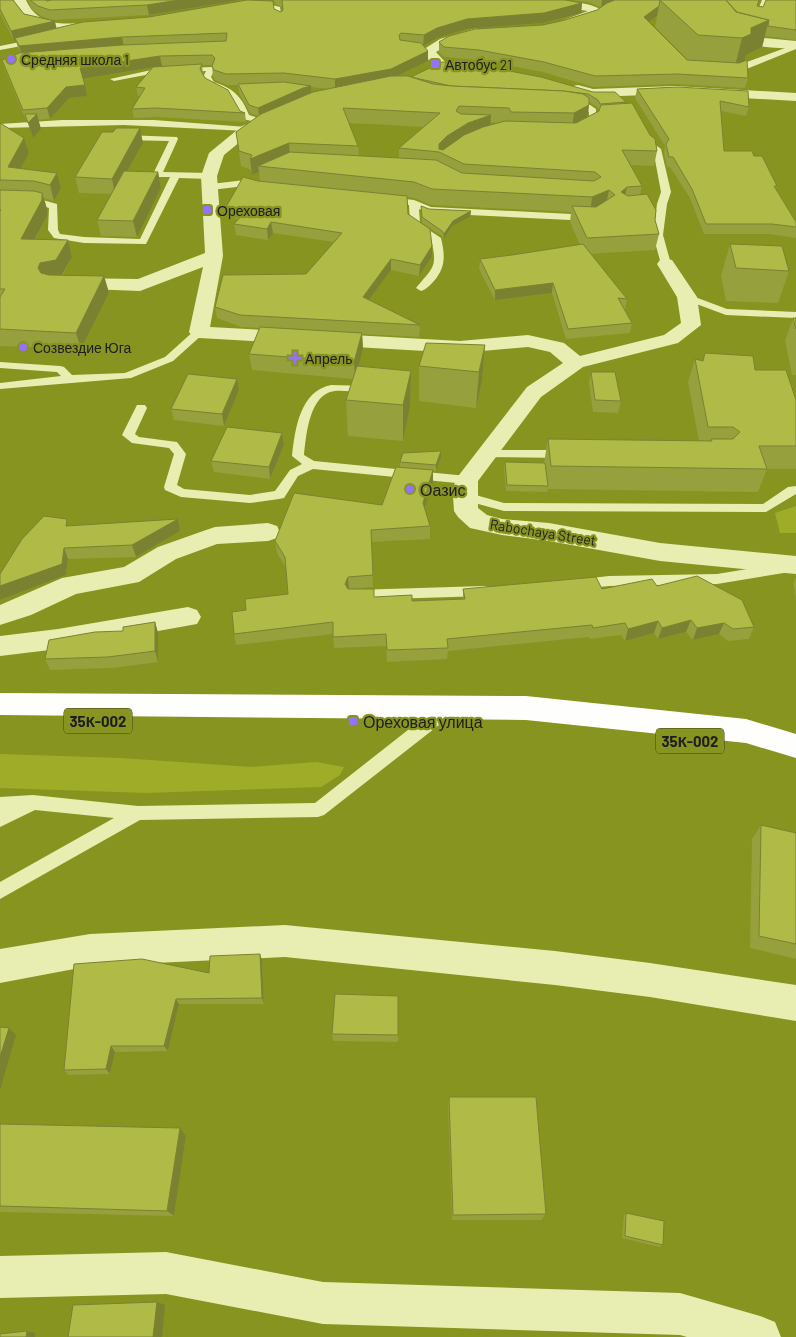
<svg xmlns="http://www.w3.org/2000/svg" width="796" height="1337" font-family="Barlow,sans-serif">
<rect width="100%" height="100%" fill="#87941f"/>
<g fill="#9fac28">
<polygon points="796,506 796,533 780,533 775,513"/>
<polygon points="0,754 121,758 251,767 316,762 344,767 340,775 321,787 146,793 0,788"/>
</g>
<g fill="none" stroke-linecap="round" stroke-linejoin="round">
<g fill="#e8eeb1" fill-rule="evenodd">
<polygon points="762,0 768,0 760,15 756,15"/>
<polygon points="256,1 280,7 282,20 277,19 275,9 254,4 254,2"/>
<polygon points="35,39 38,39 38,43 0,50 0,46"/>
<polygon points="796,44 796,49 739,72 729,72 725,70"/>
<path d="M214 67 215 69 211 77 214 82C233 88 242 97 249 115L264 120V124L243 119C233 98 232 93 208 86L203 77 206 71 156 73 114 81 110 79 156 69Z"/>
<polygon points="568,101 587,103 596,109 596,124 587,131 581,131 581,127 589,121 589,112 582,107 568,105"/>
<polygon points="62,120 154,120 247,127 251,129 247,131 124,125 0,128 0,124"/>
<polygon points="124,135 177,137 178,139 163,172 209,173 213,176 209,179 179,178 146,244 84,243 54,238 48,230 49,208 39,205 0,204 0,198 39,199 57,204 58,230 60,234 84,237 140,239 170,177 157,177 153,174 169,141 121,140 121,136"/>
<polygon points="657,146 661,149 671,192 667,204 663,235 671,264 666,267 661,264 653,235 657,204 661,192 653,149"/>
<polygon points="245,180 263,187 258,190 245,186 211,190 206,187 211,184"/>
<path d="M388 197 414 200 431 207 591 215 596 218 591 221 429 213 419 209 420 224 441 238C445 255 446 267 434 281 430 285 427 289 421 291L416 288C433 267 438 268 431 239L410 225 409 205 385 202 383 200Z"/>
<polygon points="687,294 727,309 796,312 796,318 726,315 683,299 682,297 683,295"/>
<polygon points="199,329 204,332 203,334 173,361 131,378 0,389 0,383 61,376 57,372 0,368 0,362 60,366 64,367 72,375 125,373 165,357 195,330"/>
<path d="M331 385 370 386 376 389C372 393 367 392 361 392 352 392 339 389 330 392 309 399 306 436 304 455L314 461 467 476 471 477 473 480 471 483 467 484 313 469 298 476 284 498 279 499 250 503 181 497 165 490 164 487 174 454 169 448 132 443 122 435 137 405H145L147 408 135 434 139 437 177 442 186 454 177 485 184 489 250 495 275 491 290 470 302 464 292 456C295 429 300 391 331 385Z"/>
<polygon points="487,450 566,450 572,454 566,458 483,457 481,454"/>
<polygon points="796,486 796,494 766,512 504,511 460,499 459,496 465,492 504,503 763,504 788,487"/>
<polygon points="796,561 796,571 717,584 609,586 579,589 574,588 572,584 574,580 609,576 717,574"/>
<polygon points="484,586 489,587 491,591 489,595 484,596 354,600 349,599 347,595 349,591 354,590"/>
<polygon points="433,714 439,715 441,720 439,725 324,815 318,817 140,820 0,899 0,882 114,818 35,810 0,827 0,797 33,795 138,806 315,803 427,715"/>
</g>
<g fill="#e8eeb1" fill-rule="evenodd">
<path d="M14 0H26C44 42 99 12 110 25 99 38 40 30 27 20 20 14 17 8 14 0Z"/>
<path d="M534 0C553 0 591 0 604 12L602 15 566 28 560 24 561 21 588 11 540 4Z"/>
<path d="M729 24 754 37 796 41V49C772 47 738 49 723 28Z"/>
<polygon points="476,28 482,32 481,35 450,44 436,52 446,63 444,66 434,66 421,51 440,39"/>
<polygon points="578,85 593,89 675,86 796,93 796,101 675,94 592,97 573,92 571,89 573,86"/>
<polygon points="269,115 274,116 276,119 274,122 252,132 224,155 217,176 223,256 210,327 460,341 528,335 564,343 580,356 664,335 681,323 677,297 657,264 660,260 666,259 672,260 697,297 701,325 678,343 583,367 541,397 478,481 478,508 487,515 502,519 549,523 660,543 796,556 796,574 660,561 549,541 502,535 470,528 458,517 454,511 453,496 455,480 459,475 527,387 563,363 550,352 528,347 460,353 199,338 192,336 189,332 203,267 140,291 62,288 60,284 62,280 69,278 138,279 205,253 201,176 209,153 242,126"/>
<polygon points="268,523 277,526 280,532 277,538 268,541 217,544 176,559 139,582 76,594 31,615 0,625 0,605 62,578 124,567 158,547 206,530 215,527"/>
<polygon points="188,607 197,610 201,617 197,624 58,649 0,656 0,636 58,629"/>
<polygon points="285,925 555,951 650,963 796,985 796,1021 650,997 555,985 285,957 90,966 0,983 0,949 90,934"/>
<polygon points="166,1252 323,1282 680,1293 760,1316 775,1322 781,1337 687,1337 680,1335 323,1324 166,1294 0,1298 0,1256"/>
</g>
<polygon fill="#fefffc" fill-rule="evenodd" points="0,693 526,696 746,719 796,734 796,758 746,743 526,720 0,715"/>
</g>
<g fill="#96a03d" fill-rule="evenodd">
<path d="M0 0 13 1 24 14 57 28 274 9 281 12 282 10V7L275 4 274 0H565L582 3 581 13 543 23 467 29 437 38 423 46 428 51V61L397 76 593 92H615L657 151 654 166 631 165 642 186 640 195 655 220 659 234 655 250 590 254 627 299 625 309H624L632 323 630 333 566 339 552 293 495 300 479 269 480 259 512 255 580 245 570 222 571 212 431 205 414 198 407 197 408 214 432 246V257L419 276 391 270 369 300 420 325 419 337 362 334 363 349 358 366 411 371 410 407 403 441 348 436 346 400 353 379 252 370 249 354 260 328 241 327 217 318 215 307 306 274 334 242 273 233 268 240 236 235 234 224 238 219 228 218 226 207 260 181 259 172 252 175 251 170 241 166 236 132 258 116 250 113 239 93 238 85H227L215 80 213 77 212 65H202L203 74 205 78 240 111 245 113 246 122 157 117 134 118 132 109 140 96H138L136 87 152 68 83 79 87 96 69 98 50 119 38 120 41 129 33 138 27 120H26L5 70 2 60 21 53 18 48 16 41H14L0 13ZM311 87 328 89 312 92ZM589 102 597 107 599 111 588 117ZM490 122 498 123 490 125ZM349 123 388 125 423 127 399 148V158L359 156 358 146Z"/>
<polygon points="28,0 241,0 149,15 52,20 41,16 32,9"/>
<path d="M573 0H759L758 6 763 7 796 0V40L765 36 762 47 746 55 744 61 748 78 745 88 675 84 593 87 543 72 478 60 444 57 439 52V42L543 25 565 20 597 10 600 7 591 3ZM657 16 655 27 688 60H687L649 22Z"/>
<polygon points="677,87 749,107 746,116 721,111 724,151 754,156 777,186 776,189 796,222 796,238 769,234 704,234 690,198 670,167 667,167 664,153 665,146 635,98 637,89"/>
<polygon points="0,123 24,138 29,153 20,169 57,173 61,188 54,201 44,198 47,209 47,216 35,239 68,240 72,257 62,276 104,276 109,293 81,349 0,346"/>
<polygon points="143,143 128,171 158,172 161,188 137,237 101,236 97,220 111,194 79,193 75,177"/>
<polygon points="421,206 429,209 471,211 470,217 452,226 443,240 442,236 422,223"/>
<polygon points="730,244 789,271 778,303 726,301 721,276"/>
<polygon points="793,318 796,318 796,375 792,375 785,341"/>
<polygon points="485,345 482,381 476,408 419,401 419,366"/>
<polygon points="695,359 703,361 755,370 796,400 796,469 767,469 758,492 548,489 547,492 506,491 504,468 505,462 544,463 548,439 699,441 688,382"/>
<polygon points="591,372 621,401 618,413 593,412 589,383"/>
<polygon points="237,379 239,390 224,426 174,420 171,409"/>
<polygon points="282,433 284,445 270,479 214,472 211,461"/>
<polygon points="441,451 441,457 436,471 433,471 433,483 424,508 430,526 430,539 371,542 373,587 352,589 374,597 412,601 463,599 463,589 602,589 657,586 754,627 749,639 728,641 719,634 693,640 686,632 658,639 654,633 625,641 621,635 590,639 589,637 448,651 447,659 387,662 386,646 334,648 333,634 236,645 234,634 246,610 288,594 286,568 277,553 275,541 382,505 400,467 400,462"/>
<polygon points="178,519 180,531 136,557 68,559 66,575 0,600 0,574 70,526"/>
<polygon points="796,577 796,598 793,584"/>
<polygon points="155,622 158,633 158,662 113,668 50,670 45,659 123,631"/>
<polygon points="761,825 796,833 796,959 750,948 752,839"/>
<polygon points="262,960 264,1004 179,1004 168,1051 115,1052 110,1074 69,1075 64,1070 209,973"/>
<polygon points="398,996 398,1042 333,1041 332,1034"/>
<polygon points="449,1097 546,1214 541,1220 452,1220 448,1106"/>
<polygon points="0,1124 180,1128 186,1136 174,1216 0,1212"/>
<polygon points="626,1213 663,1245 660,1247 622,1238 624,1215"/>
</g>
<g fill="#7a8232">
<polygon points="179,0 241,0 149,15 147,5"/>
<polygon points="602,0 621,0 601,8"/>
<polygon points="582,3 581,13 543,23 467,29 437,38 423,46 424,35 437,28 467,19"/>
<polygon points="659,6 657,16 642,27 644,17"/>
<polygon points="769,20 762,47 746,55 744,62 735,66 742,38 751,28"/>
<polygon points="55,21 57,31 15,38 16,41 14,41 11,31"/>
<polygon points="122,37 124,47 22,56 19,46"/>
<polygon points="428,51 428,61 391,79 335,90 335,79"/>
<polygon points="160,56 162,66 82,79 80,68"/>
<polygon points="85,85 87,96 69,98 50,119 47,108 66,87"/>
<polygon points="311,86 312,95 259,116 258,108 303,88"/>
<polygon points="589,105 587,120 572,128 574,113"/>
<polygon points="37,114 41,129 33,138 28,123"/>
<polygon points="491,115 490,130 446,152 438,152 439,144 447,136 468,123"/>
<polygon points="140,128 143,143 115,194 112,179"/>
<polygon points="24,138 29,153 14,181 8,167"/>
<polygon points="289,143 290,158 258,166 259,172 252,175 250,159"/>
<polygon points="158,172 161,188 137,237 133,221"/>
<polygon points="57,173 61,188 54,201 50,185"/>
<polygon points="627,187 624,202 621,192"/>
<polygon points="609,190 606,205 590,213 592,197"/>
<polygon points="42,193 47,209 47,216 26,255 21,239"/>
<polygon points="471,211 470,217 452,226 443,240 444,234 453,221"/>
<polygon points="271,222 273,233 268,240 267,229"/>
<polygon points="68,240 72,257 61,276 45,279 38,268 40,263"/>
<polygon points="432,246 432,257 419,276 420,265"/>
<polygon points="391,259 391,270 363,308 363,297"/>
<polygon points="104,276 109,293 81,349 76,333"/>
<polygon points="553,283 552,293 495,300 495,290"/>
<polygon points="362,333 363,349 355,379 354,362"/>
<polygon points="485,345 482,381 476,408 479,372"/>
<polygon points="411,371 410,407 403,441 403,405"/>
<polygon points="237,379 239,390 224,426 222,414"/>
<polygon points="282,433 284,445 270,479 269,467"/>
<polygon points="441,451 441,457 436,471 436,465"/>
<polygon points="433,470 433,483 422,515 423,503"/>
<polygon points="178,519 180,531 136,557 132,545"/>
<polygon points="64,548 68,559 66,575 0,600 0,586"/>
<polygon points="348,577 349,589 345,596 345,584"/>
<polygon points="691,620 686,632 658,639 662,628"/>
<polygon points="658,621 654,633 625,641 628,629"/>
<polygon points="155,622 158,633 158,662 155,651"/>
<polygon points="724,623 719,634 693,640 697,628"/>
<polygon points="260,954 262,960 264,1004 262,998"/>
<polygon points="176,999 179,1004 168,1051 164,1046"/>
<polygon points="9,1028 16,1035 0,1090 0,1057"/>
<polygon points="111,1046 115,1052 110,1074 106,1069"/>
<polygon points="180,1128 186,1136 174,1216 167,1211"/>
<polygon points="157,1302 165,1305 162,1337 153,1337"/>
<polygon points="27,1331 35,1333 35,1337 26,1337"/>
</g>
<g fill="#afba47" stroke="#7a8232">
<polygon points="0,0 13,0 24,14 55,21 11,31 0,9"/>
<polygon points="30,0 45,0 47,1 52,0 179,0 147,5 50,10 38,6"/>
<polygon points="247,0 273,1 274,9 281,12 283,10 282,0 565,0 582,3 544,13 467,19 437,28 424,35 401,33 399,35 400,40 421,43 428,51 391,69 335,79 284,73 226,74 214,70 212,66 215,58 212,55 160,56 80,68 85,85 66,87 47,108 23,110 2,60 19,53 122,45 226,41 227,33 122,37 19,46 15,38 83,22 149,17"/>
<polygon points="615,0 660,0 659,6 644,17 687,60 739,63 747,60 748,78 677,74 595,76 544,62 479,50 444,47 439,42 449,36 475,29 543,25 565,20 597,10 607,3"/>
<polygon points="660,0 726,0 736,12 769,20 751,28 751,34 742,38 698,35"/>
<polygon points="726,0 759,0 757,6 763,7 766,0 796,0 796,30 768,26 769,20 737,12"/>
<polygon points="442,62 478,65 541,77 593,92 615,92 626,102 600,104 598,100 588,94 563,91 451,86 411,77"/>
<polygon points="202,64 200,69 205,78 228,90 240,111 245,113 156,108 132,109 145,88 136,87 153,67"/>
<polygon points="391,76 408,76 433,84 452,86 564,91 583,94 589,98 589,105 574,113 511,112 509,108 459,106 456,111 461,114 491,115 468,123 447,136 439,144 439,149 443,150 464,135 483,127 505,121 576,123 599,111 601,105 632,103 650,135 655,139 657,151 622,150 642,186 627,187 621,192 628,196 647,194 656,210 655,220 659,234 587,238 572,206 596,207 615,195 609,190 592,197 432,189 414,182 258,166 290,152 436,160 462,173 594,181 601,177 595,172 464,164 439,152 399,148 440,113 343,108 358,146 289,143 250,159 252,155 239,151 236,132 261,114 313,92"/>
<polygon points="284,82 311,86 303,88 258,108 249,105 238,84"/>
<polygon points="677,87 748,91 749,107 720,101 724,151 752,151 754,156 762,156 777,186 774,186 796,222 796,227 772,224 706,224 692,189 673,157 669,157 666,144 669,139 637,89"/>
<polygon points="25,114 37,114 28,123"/>
<polygon points="0,123 24,138 8,167 57,173 50,185 34,181 0,180"/>
<polygon points="116,128 140,128 112,179 75,177 102,132 113,132"/>
<polygon points="124,171 158,172 133,221 97,220"/>
<polygon points="243,177 258,181 407,196 408,214 430,229 432,246 420,265 391,259 363,297 420,325 240,315 215,307 223,275 306,274 342,233 271,222 267,229 234,224 248,209 226,207"/>
<polygon points="0,190 34,191 42,193 42,200 21,239 68,240 56,260 40,263 38,268 41,273 49,275 104,276 76,333 0,329 0,297 5,289 0,289 0,211 1,210 0,210"/>
<polygon points="421,206 429,209 471,211 453,221 444,234 442,231 422,217"/>
<polygon points="583,244 627,299 618,298 632,323 568,329 553,283 495,290 480,259 512,255"/>
<polygon points="730,244 782,246 789,271 736,268"/>
<polygon points="793,318 796,318 796,329"/>
<polygon points="260,327 362,333 354,362 249,354"/>
<polygon points="426,343 485,345 479,372 419,366"/>
<polygon points="705,353 753,356 755,370 786,370 796,400 796,446 759,446 767,469 551,466 548,439 712,441 711,439 733,439 740,432 733,427 708,427 695,359 703,361"/>
<polygon points="357,366 411,371 403,405 346,400"/>
<polygon points="591,372 615,372 621,401 595,400"/>
<polygon points="188,374 237,379 222,414 171,409"/>
<polygon points="227,427 282,433 269,467 211,461"/>
<polygon points="441,451 436,465 400,462 403,453"/>
<polygon points="505,462 545,463 548,486 507,485"/>
<polygon points="396,467 433,470 423,503 430,526 371,530 373,575 348,577 345,584 348,589 374,589 374,597 412,595 412,601 465,599 463,589 596,577 602,589 652,579 657,586 697,576 742,600 754,627 733,629 724,623 697,628 691,620 662,628 658,621 628,629 625,623 593,628 592,625 447,639 448,648 387,650 386,634 333,637 333,622 234,634 232,612 246,610 245,599 288,594 285,557 275,541 294,493 382,505"/>
<polygon points="44,516 67,519 66,526 178,519 132,545 64,548 62,564 0,586 0,574 22,539"/>
<polygon points="155,622 155,651 108,657 45,659 49,640 95,632 123,631 123,627"/>
<polygon points="761,825 796,833 796,944 759,936"/>
<polygon points="260,954 262,998 176,999 164,1046 111,1046 106,1069 64,1070 74,964 142,959 209,973 210,956"/>
<polygon points="335,994 398,996 398,1035 332,1034"/>
<polygon points="0,1027 9,1028 0,1057"/>
<polygon points="449,1097 536,1097 546,1214 453,1215"/>
<polygon points="0,1124 180,1128 167,1211 0,1206"/>
<polygon points="626,1213 664,1221 663,1245 625,1236"/>
<polygon points="157,1302 153,1337 68,1337 73,1305"/>
<polygon points="27,1331 26,1337 0,1337 0,1334"/>
</g>
<g fill="#9571fc" stroke="#87941f" stroke-width="2">
<circle cx="11" cy="59" r="5"/>
<rect x="430" y="59" width="10" height="10" rx="2.5"/>
<rect x="202" y="205" width="10" height="10" rx="2.5"/>
<circle cx="23" cy="347" r="5"/>
<path d="M292.5 350.5h5v5h5v5h-5v5h-5v-5h-5v-5h5z"/>
<circle cx="410" cy="489" r="5"/>
<rect x="348" y="716" width="10" height="10" rx="2.5"/>
</g>
<g text-anchor="middle" dominant-baseline="central" stroke-width="4.5" stroke-linejoin="round" paint-order="stroke">
<g font-size="14" fill="#1d1d1d" stroke="#87941f" text-anchor="start">
<text x="21" y="59">Средняя школа 1</text>
<text x="445" y="64">Автобус 21</text>
<text x="217" y="210">Ореховая</text>
<text x="33" y="347">Созвездие Юга</text>
<text x="305" y="358">Апрель</text>
</g>
<g font-size="14" fill="#1d1d1d" stroke="#87941f">
<text transform="translate(543 532) rotate(9)">Rabochaya Street</text>
</g>
<g fill="#87941f" stroke="#3d411e" stroke-width="1">
<rect x="64" y="708.5" width="68" height="25" rx="4"/>
<rect x="656" y="728.5" width="68" height="25" rx="4"/>
</g>
<g font-size="15" font-weight="bold" fill="#1d1d1d">
<text x="98" y="721">35К-002</text>
<text x="690" y="741">35К-002</text>
</g>
<g font-size="16" fill="#1d1d1d" stroke="#87941f" text-anchor="start">
<text x="420" y="489">Оазис</text>
<text x="363" y="721">Ореховая улица</text>
</g>
</g>
</svg>
